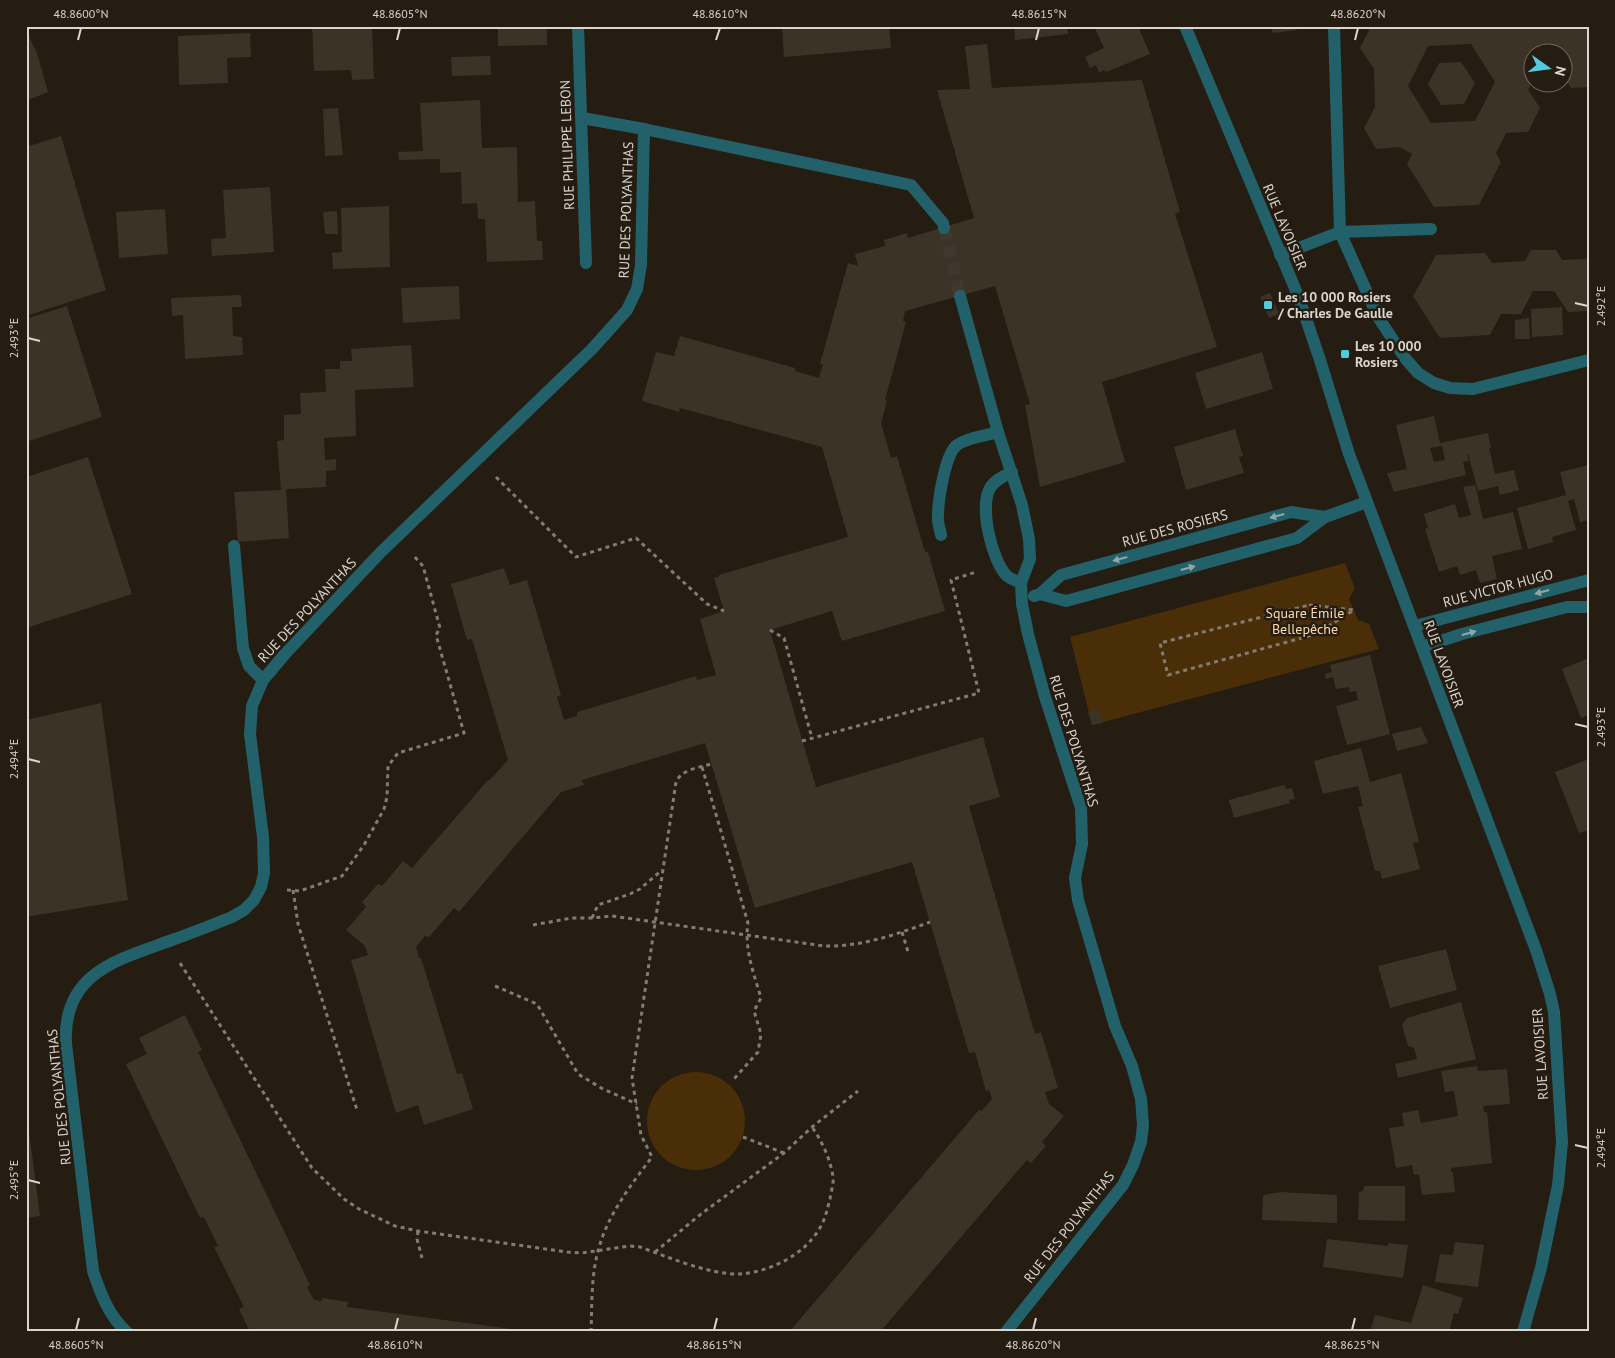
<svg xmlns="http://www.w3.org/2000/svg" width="1615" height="1358" font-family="'PT Sans',sans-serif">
<rect width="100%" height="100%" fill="#251c12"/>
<g fill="#492e07">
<polygon points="1345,563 1355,588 1349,599 1358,620 1369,624 1379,649 1092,725 1070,637"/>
<circle cx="696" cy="1121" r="49"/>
</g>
<g fill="#3c3327" fill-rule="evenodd">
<polygon points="312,26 372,26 374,79 352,80 351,70 314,71"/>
<polygon points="498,26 547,26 547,45 498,46"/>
<polygon points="782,26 889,26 891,48 784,57"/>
<polygon points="1014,26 1067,26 1068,34 1015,40"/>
<polygon points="1094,26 1138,26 1150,54 1106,72 1104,70 1099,73 1096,65 1090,68 1085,57 1104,48"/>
<polygon points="1270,26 1299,26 1297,30 1273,33"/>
<path d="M1371 26H1589V87L1571 88 1562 74V52H1532V82L1528 90 1540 108 1528 132 1506 133 1496 153 1501 162 1479 205 1434 207 1407 164 1412 154 1399 147 1376 149 1364 128 1375 107 1374 69 1360 48ZM1471 44 1495 82 1475 121 1431 123 1408 86 1428 46Z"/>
<polygon points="26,31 37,53 48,92 26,101"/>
<polygon points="250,33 251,57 227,58 228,83 179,85 178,36"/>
<polygon points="987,44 992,88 1142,80 1180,212 1175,214 1217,347 1102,382 1125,462 1040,487 1025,405 1030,404 995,286 905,311 903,321 906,322 885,400 887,401 881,423 891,458 897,456 925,552 928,552 945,611 842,641 832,611 770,630 816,787 983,737 1000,797 969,806 1035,1034 1041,1032 1058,1088 1045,1092 1049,1104 1064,1116 1042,1142 1046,1146 1031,1163 1027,1160 880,1332 789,1332 979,1110 982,1111 992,1099 989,1090 986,1091 975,1052 969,1053 912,862 755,908 705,743 582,780 584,785 561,792 459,912 454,908 429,937 425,936 416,947 419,958 421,958 457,1074 462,1073 473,1109 424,1125 418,1105 396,1113 351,960 368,955 365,946 346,930 366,907 362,902 378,884 382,886 403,861 412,868 488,780 489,781 508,760 472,639 467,640 451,584 504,568 510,585 527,580 561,695 557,697 564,720 577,716 577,712 591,708 696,676 697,680 716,675 700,619 724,611 714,578 719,576 719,575 848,537 822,447 680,408 679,412 642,401 656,352 674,356 680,336 795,368 795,371 819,378 823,364 820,364 848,263 858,266 855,254 885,246 884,240 907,233 908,238 974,218 937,90 970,89 965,46"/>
<polygon points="490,56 491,75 452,76 451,57"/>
<polygon points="1461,62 1475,83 1464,104 1441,105 1428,84 1439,63"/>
<polygon points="480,100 482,148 517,147 518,202 535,201 537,241 542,241 543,260 487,262 485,219 478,219 477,203 462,204 461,172 440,173 440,159 399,160 398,152 423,151 420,103"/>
<polygon points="338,108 343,155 325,156 323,109"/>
<polygon points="61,136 106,290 26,316 26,147"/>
<polygon points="270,187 274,252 212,256 211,239 226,238 223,190"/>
<polygon points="389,206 390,267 333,269 332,253 342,252 341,208"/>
<polygon points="165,209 168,254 119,258 116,212"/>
<polygon points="337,211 338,234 325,234 323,212"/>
<polygon points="1531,250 1556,250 1562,260 1586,259 1589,254 1589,311 1568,312 1554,291 1533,291 1521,314 1501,314 1490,335 1440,338 1413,296 1436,255 1485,253 1492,263 1525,261"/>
<polygon points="459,286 460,319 403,323 401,288"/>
<polygon points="1270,293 1279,314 1269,318 1260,297"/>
<polygon points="241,295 242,307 232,307 233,336 242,337 243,355 185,359 183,315 172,316 171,298"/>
<polygon points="67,306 102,417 26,442 26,319"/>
<polygon points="1562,307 1563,335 1532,337 1531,309"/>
<polygon points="1529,318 1530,339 1515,339 1515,320"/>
<polygon points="411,345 414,387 355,390 356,436 324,438 325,460 336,459 336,470 326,471 326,487 286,489 289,538 238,542 234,492 281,490 277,441 284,440 284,415 301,414 300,393 326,392 325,369 340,369 340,361 352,361 351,349"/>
<polygon points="1262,352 1273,389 1206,409 1195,373"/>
<path d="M1434 416 1440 443 1488 433 1491 448H1489L1495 474 1514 470 1519 490 1500 495 1498 486 1478 491 1468 454H1467L1469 461 1463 462 1466 475 1394 492 1387 473 1407 469 1396 425ZM1442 446 1445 460 1434 462 1430 448Z"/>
<polygon points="1235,429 1243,456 1239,457 1244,473 1186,490 1174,447"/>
<polygon points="88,457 132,594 26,628 26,477"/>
<polygon points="1589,465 1589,520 1580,522 1574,499 1568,501 1576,530 1552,537 1553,542 1528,549 1517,508 1566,495 1560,472"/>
<polygon points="1475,485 1483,519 1513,512 1522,549 1492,556 1497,579 1480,583 1476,570 1460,575 1457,566 1439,572 1425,529 1428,528 1424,514 1455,504 1459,518 1471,515 1463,487"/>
<polygon points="1370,655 1390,734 1347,745 1336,706 1358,700 1356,691 1350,692 1349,687 1336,689 1333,677 1326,679 1325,674 1332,672 1330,665"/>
<polygon points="1589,658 1589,715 1581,718 1562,669"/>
<polygon points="101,703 128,900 26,917 26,720"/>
<polygon points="1099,709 1103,723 1092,725 1088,712"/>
<polygon points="1421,727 1428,743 1397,751 1392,734"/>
<polygon points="1361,748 1370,782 1401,773 1418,837 1419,842 1413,843 1420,869 1382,879 1380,871 1375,871 1358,807 1363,806 1358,786 1323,794 1314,761"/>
<polygon points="1589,759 1589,830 1579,833 1555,772"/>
<polygon points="1284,785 1286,789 1292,788 1295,799 1289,800 1290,803 1234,818 1229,800"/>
<polygon points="1446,949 1457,990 1390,1008 1378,966"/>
<polygon points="1461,1002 1476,1059 1398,1078 1395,1064 1417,1059 1414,1048 1408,1046 1402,1025 1407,1018"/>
<polygon points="185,1015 202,1050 198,1052 310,1285 307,1287 314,1300 322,1301 322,1298 348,1302 347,1307 535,1332 255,1332 254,1328 249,1330 239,1309 244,1307 214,1247 218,1246 204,1217 200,1218 126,1064 147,1054 139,1038"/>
<polygon points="1477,1066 1478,1071 1507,1069 1510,1104 1483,1106 1484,1112 1487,1112 1492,1163 1451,1168 1451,1172 1453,1172 1455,1192 1422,1195 1419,1174 1414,1175 1412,1165 1396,1168 1389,1128 1404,1126 1402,1113 1418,1110 1421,1123 1458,1116 1454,1091 1445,1092 1441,1071"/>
<polygon points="26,1108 40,1216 26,1218"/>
<polygon points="1364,1186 1405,1186 1405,1221 1358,1220 1359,1192 1363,1191"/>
<polygon points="1281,1192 1337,1195 1337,1223 1262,1220 1263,1195"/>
<polygon points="1327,1239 1388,1246 1388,1243 1408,1245 1403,1278 1323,1267"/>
<polygon points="1455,1242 1484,1245 1478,1287 1435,1282 1440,1254 1453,1255"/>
<polygon points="1423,1285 1463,1298 1458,1314 1454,1313 1449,1332 1370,1332 1375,1315 1411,1323"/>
</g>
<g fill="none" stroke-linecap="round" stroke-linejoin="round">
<polyline stroke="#40382e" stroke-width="12" stroke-dasharray="12 6" stroke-linecap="butt" points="944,228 960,296"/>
<g stroke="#847c74" stroke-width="3" stroke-dasharray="4 4" stroke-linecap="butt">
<polyline points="496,477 576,557 636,538 707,604 724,611"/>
<polygon points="1309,605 1354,610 1316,634 1168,675 1160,643"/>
<polyline points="770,630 784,638 812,738"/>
<polyline points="802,741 979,693 951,580 976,572"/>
<path d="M702 767 748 923C744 949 754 974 761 998L754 1011 761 1034 758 1052 734 1079"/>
<polyline points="287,890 300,891 342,876 364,845 384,809 387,797 388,766 398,753 464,733 436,635 440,628 423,566 414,556"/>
<polyline points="293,890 298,924 357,1110"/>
<polyline points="592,918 598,905 630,894 640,889 662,870"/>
<path d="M533 925 572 918H592L612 916 824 946C860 947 895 935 930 922"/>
<polyline points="902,932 909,955"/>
<path d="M180 963 312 1168 344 1199 359 1209 395 1226 418 1231 567 1252 582 1253 629 1246 640 1247C668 1257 710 1275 740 1274 769 1272 802 1256 818 1231 825 1221 827 1210 830 1199 831 1192 834 1183 833 1176 830 1159 822 1141 812 1127"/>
<polyline points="495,986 537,1004 578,1074 603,1089 637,1104"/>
<polyline points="743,1137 784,1153"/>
<polyline points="418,1231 417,1239 422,1258"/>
<polyline points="655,1252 701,1214 784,1153 812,1127 858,1091"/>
<path d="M591 1332C592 1305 591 1277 598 1251 607 1216 630 1186 652 1157L641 1135 632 1078 676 782C682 769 698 768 711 764"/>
</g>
<g stroke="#22616a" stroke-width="12">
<polyline points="578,26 586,263"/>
<polyline points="1185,26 1299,298 1320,360 1349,454 1536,950 1550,994 1554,1012 1562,1142 1558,1185 1541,1268 1523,1332"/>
<polyline points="1334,26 1340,232 1378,317 1405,358 1418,373 1434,383 1450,388 1473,389 1589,360"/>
<polyline points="644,129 911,185 943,223 944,228"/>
<polyline points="1280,255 1340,232 1431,229"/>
<polyline points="960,296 998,432 1022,505 1029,539 1030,559 1021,583 1022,604 1028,634 1045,697 1081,808 1082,844 1075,878 1078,900 1115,1026 1132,1066 1141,1099 1143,1125 1141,1142 1133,1165 1123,1185 1006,1332"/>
<path d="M1012 472C1004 476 995 480 990 488 979 507 992 561 1007 576 1011 579 1017 581 1021 583"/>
<path d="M941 535C940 529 937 522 938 516 938 501 945 454 957 445 968 437 986 436 998 432"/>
<polyline points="234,546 243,648 249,666 263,680"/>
<polyline points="1040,594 1066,601 1297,538 1325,517 1367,502"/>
<polyline points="1034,596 1040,594 1061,575 1291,512 1325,517"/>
<polyline points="1415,626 1589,580"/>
<polyline points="1422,647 1462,634 1567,607 1589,607"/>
<path d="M127 1332C109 1317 100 1292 93 1271L66 1044C62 973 117 960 172 940 192 933 212 925 232 917L244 910 254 900 261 887 264 873 263 837 250 734 252 706 263 680 285 654 381 552 592 349 627 310 637 289 641 265 644 129 582 118"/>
</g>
</g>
<defs><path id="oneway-solid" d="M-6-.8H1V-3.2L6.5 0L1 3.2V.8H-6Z" transform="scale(1.25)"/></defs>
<g fill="#91a7a6">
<use href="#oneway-solid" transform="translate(1277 516) rotate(165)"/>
<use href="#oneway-solid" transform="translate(1120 559) rotate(165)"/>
<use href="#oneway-solid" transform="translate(1188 568) rotate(-15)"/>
<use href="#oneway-solid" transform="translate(1542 592) rotate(165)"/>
<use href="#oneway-solid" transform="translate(1469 633) rotate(-15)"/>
</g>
<path fill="none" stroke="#dbd5ce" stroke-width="2" d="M78 40 81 28M397 40 400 28M716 40 720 28M1036 40 1039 28M1355 40 1358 28M1575 303 1588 306M28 338 40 341M1575 724 1588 727M28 759 40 762M1575 1145 1588 1148M28 1180 40 1183M76 1330 79 1318M395 1330 398 1318M714 1330 717 1318M1033 1330 1036 1318M1352 1330 1355 1318"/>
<g fill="#54cadd" stroke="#251c12" stroke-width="2">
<rect x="1263" y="300" width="10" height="10" rx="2.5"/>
<rect x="1340" y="349" width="10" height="10" rx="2.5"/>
</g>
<g text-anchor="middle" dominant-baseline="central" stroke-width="5" stroke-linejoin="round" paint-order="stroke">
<g font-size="14" fill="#dbd5ce" stroke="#251c12">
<text transform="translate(567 145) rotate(-92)">RUE PHILIPPE LEBON</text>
<text transform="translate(626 210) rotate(-88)">RUE DES POLYANTHAS</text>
<text transform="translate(1285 227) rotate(67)">RUE LAVOISIER</text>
<text transform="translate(1175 528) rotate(-15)">RUE DES ROSIERS</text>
<text transform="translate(1498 588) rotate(-15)">RUE VICTOR HUGO</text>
<text transform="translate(307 610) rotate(-47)">RUE DES POLYANTHAS</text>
<text transform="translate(1444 664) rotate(70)">RUE LAVOISIER</text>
<text transform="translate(1074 741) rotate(73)">RUE DES POLYANTHAS</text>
<text transform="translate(1540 1054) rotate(-94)">RUE LAVOISIER</text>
<text transform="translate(59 1097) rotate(-96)">RUE DES POLYANTHAS</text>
<text transform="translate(1069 1227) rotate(-52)">RUE DES POLYANTHAS</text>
</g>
<g font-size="14" font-weight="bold" fill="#dbd5ce" stroke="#251c12" text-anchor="start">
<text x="1278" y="297">Les 10 000 Rosiers<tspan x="1278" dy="16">/ Charles De Gaulle</tspan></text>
<text x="1355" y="346">Les 10 000<tspan x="1355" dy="16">Rosiers</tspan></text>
</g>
<g font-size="14" fill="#fedab0" stroke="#251c12">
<text x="1305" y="613">Square Émile<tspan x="1305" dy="16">Bellepêche</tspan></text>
</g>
</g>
<rect width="1615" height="1358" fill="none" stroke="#251c12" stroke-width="55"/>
<g transform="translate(1548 68) rotate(104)"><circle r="24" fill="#251c12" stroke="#6e665d"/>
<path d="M0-4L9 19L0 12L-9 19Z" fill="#54cadd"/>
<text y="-8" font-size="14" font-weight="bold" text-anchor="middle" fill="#dbd5ce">N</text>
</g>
<rect x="28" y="28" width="1560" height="1302" fill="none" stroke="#dbd5ce" stroke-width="2"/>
<g font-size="12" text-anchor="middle" fill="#dbd5ce">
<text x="81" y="18">48.8600°N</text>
<text x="400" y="18">48.8605°N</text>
<text x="720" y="18">48.8610°N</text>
<text x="1039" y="18">48.8615°N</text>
<text x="1358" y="18">48.8620°N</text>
<text transform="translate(1601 306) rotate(-90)" y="4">2.492°E</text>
<text transform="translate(14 338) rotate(-90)" y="4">2.493°E</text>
<text transform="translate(1601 727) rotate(-90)" y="4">2.493°E</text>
<text transform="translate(14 759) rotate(-90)" y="4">2.494°E</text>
<text transform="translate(1601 1148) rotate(-90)" y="4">2.494°E</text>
<text transform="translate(14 1180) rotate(-90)" y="4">2.495°E</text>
<text x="76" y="1349">48.8605°N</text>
<text x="395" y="1349">48.8610°N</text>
<text x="714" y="1349">48.8615°N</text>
<text x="1033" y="1349">48.8620°N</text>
<text x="1352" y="1349">48.8625°N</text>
</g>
</svg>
